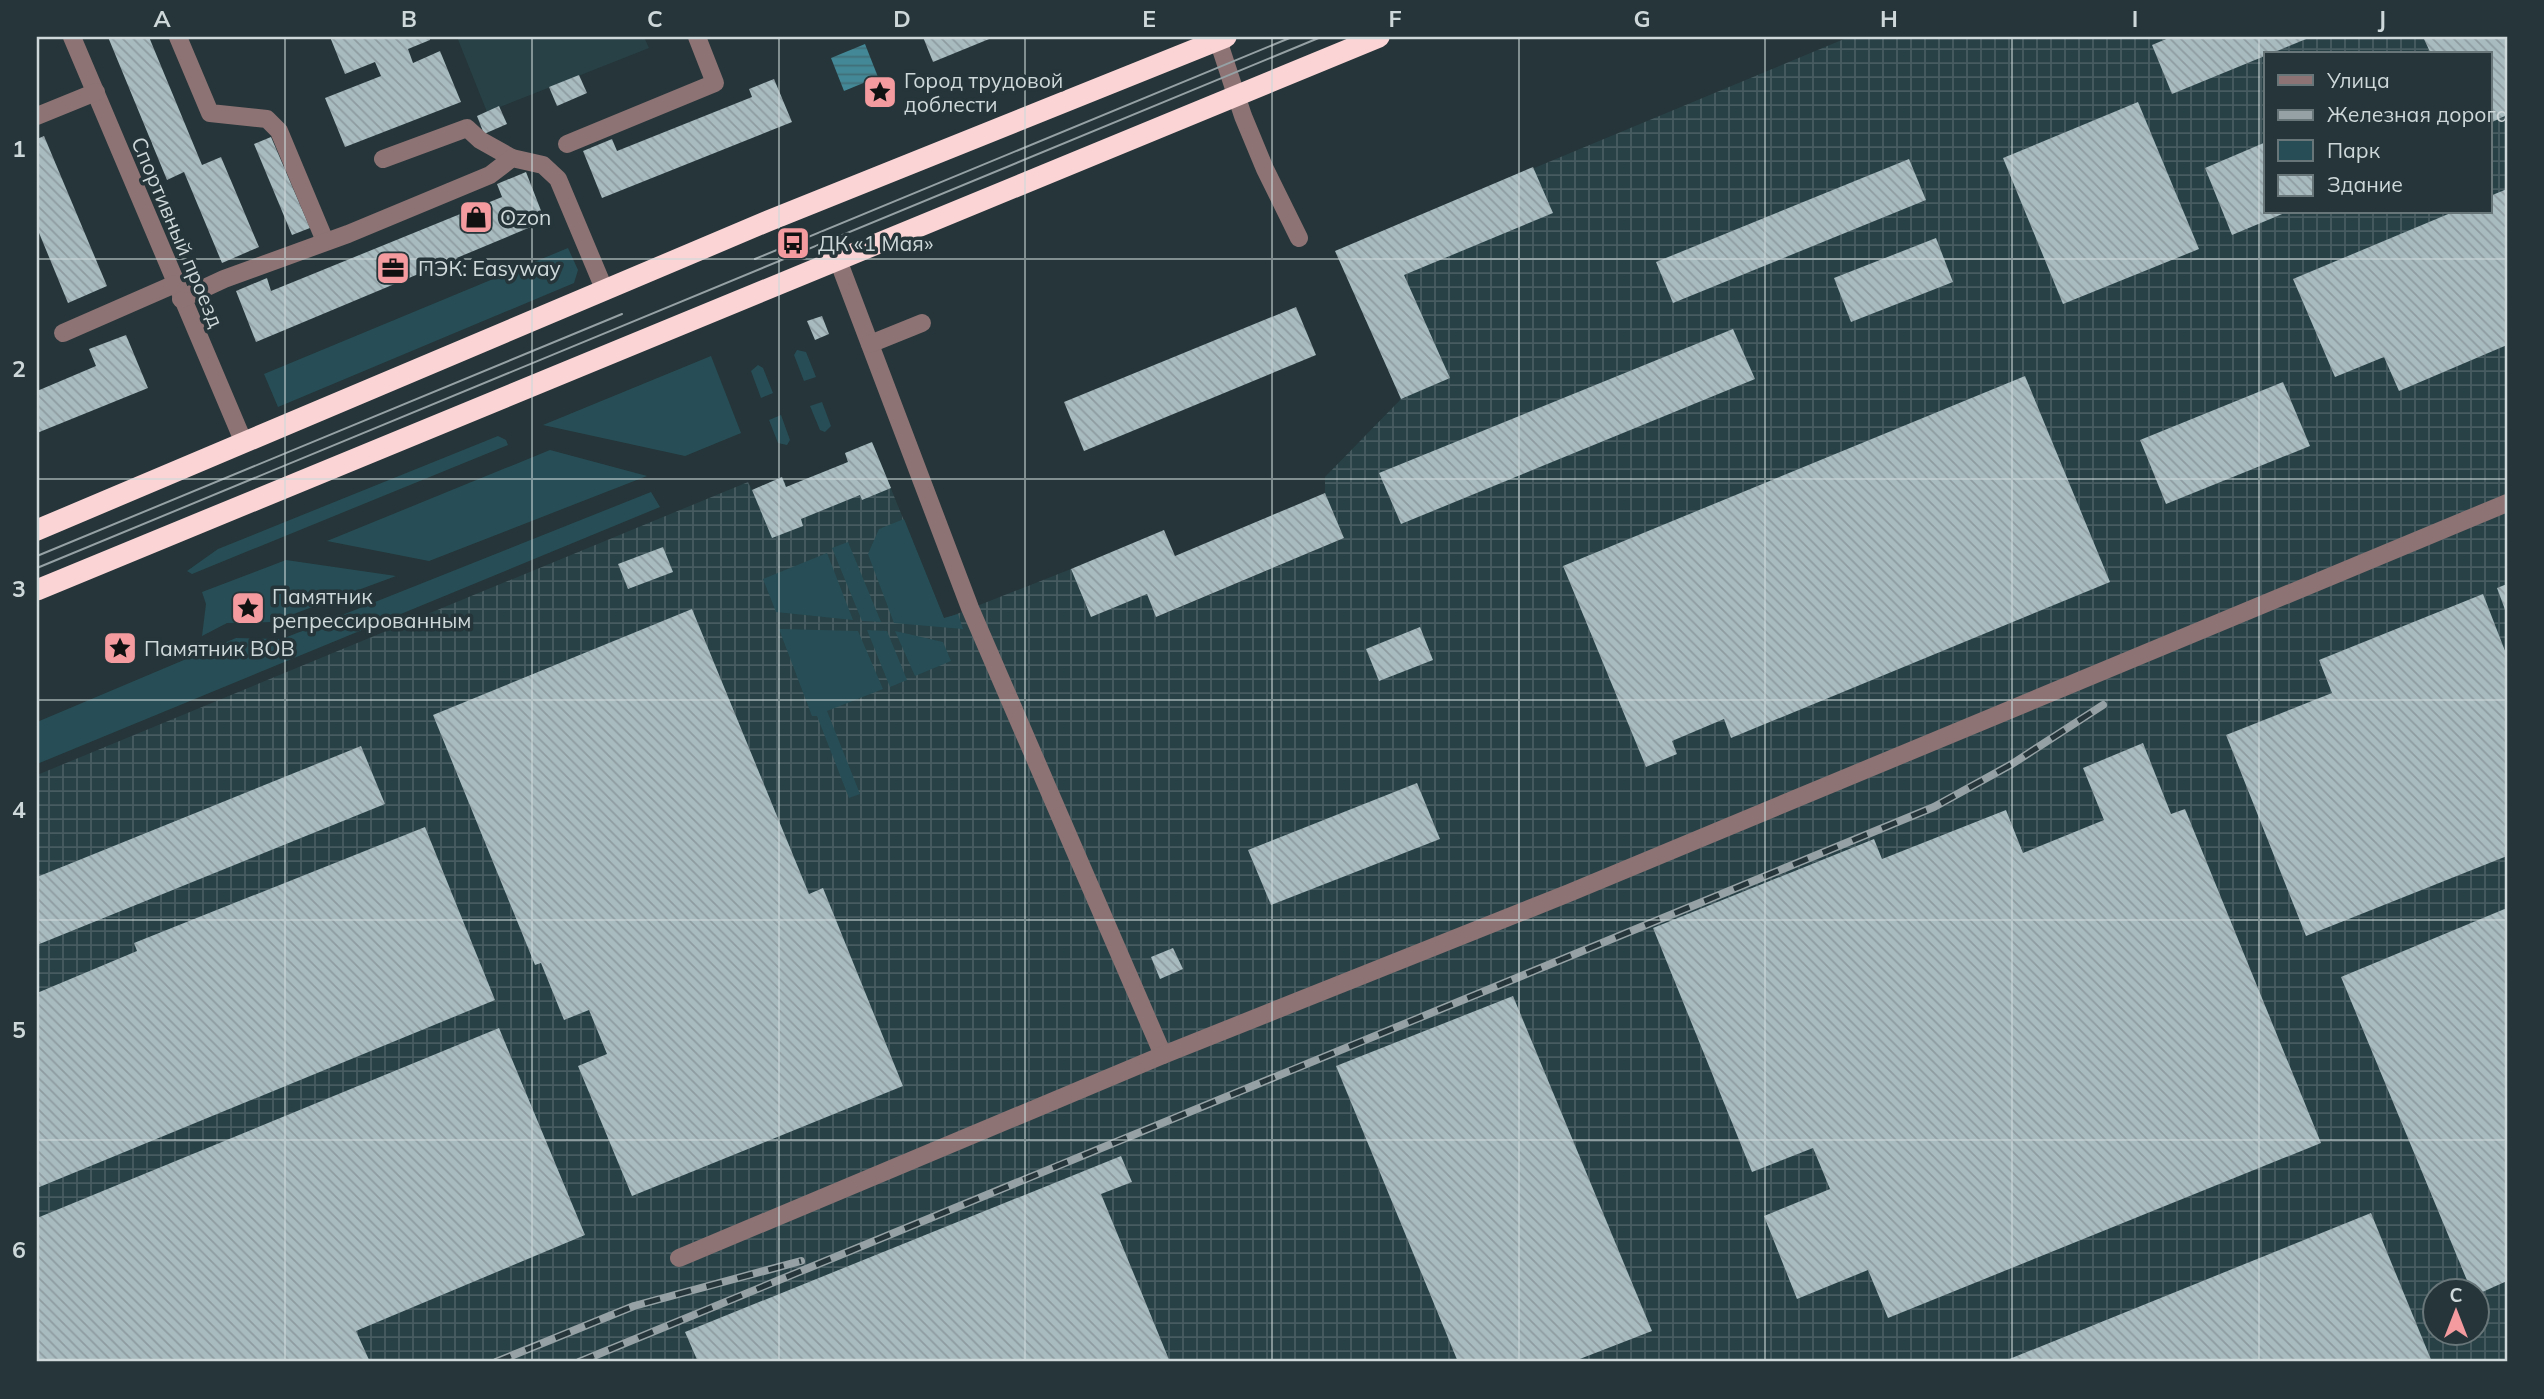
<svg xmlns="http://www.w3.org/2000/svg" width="2544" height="1399" font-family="Mulish,sans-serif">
<defs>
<pattern id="industrial-grid" width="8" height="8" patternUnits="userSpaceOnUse" patternTransform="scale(1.75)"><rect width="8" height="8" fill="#284146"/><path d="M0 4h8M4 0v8" fill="none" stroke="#465c60"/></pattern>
<pattern id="water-rules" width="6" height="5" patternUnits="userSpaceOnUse" patternTransform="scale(1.75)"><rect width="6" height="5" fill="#438896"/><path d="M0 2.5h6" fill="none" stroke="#416f78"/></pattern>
<pattern id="building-back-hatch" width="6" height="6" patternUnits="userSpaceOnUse" patternTransform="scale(1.75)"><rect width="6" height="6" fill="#a8bbbf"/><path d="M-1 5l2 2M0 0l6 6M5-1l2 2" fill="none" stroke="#8e9ca0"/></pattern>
</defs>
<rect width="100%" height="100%" fill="#253539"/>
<polygon fill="#284146" points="457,37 644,37 649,48 487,112"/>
<path fill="url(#industrial-grid)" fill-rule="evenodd" d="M1849 37H2507V1362H37V775L748 482 752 490 782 477 787 487 848 462 845 453 872 442 944 619 1071 569 1091 617 1147 594 1157 617 1344 538 1325 493V477L1401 399 1335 251ZM2266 54H2490V212H2266ZM2436 1290H2478V1332H2436Z"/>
<g fill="#274e56">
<polygon points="568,248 578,270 574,283 278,407 264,374"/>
<polygon points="797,350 806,352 816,377 804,381 794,355"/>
<polygon points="711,356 741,433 685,456 543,425"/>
<polygon points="758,365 763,368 773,393 761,398 751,371"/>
<polygon points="822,402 831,426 825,432 820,430 810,406"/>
<polygon points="781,415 790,440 787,445 778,443 769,420"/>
<polygon points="498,436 506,440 508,445 192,574 187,571 218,549"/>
<polygon points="550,450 647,476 429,561 327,541"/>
<polygon points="651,492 660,507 37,764 37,722 236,638 282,639"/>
<polygon points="904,519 944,618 958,614 963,629 894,623 868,554 879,529"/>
<polygon points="848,542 881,622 862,621 832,548"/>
<polygon points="827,553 853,620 776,612 763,579"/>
<polygon points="286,560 396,576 272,622 227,623 202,636 206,604 202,592"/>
<polygon points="779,629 858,631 883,689 827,711 860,794 849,798 817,716 812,716"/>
<polygon points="867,630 887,631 907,680 890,687"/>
<polygon points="895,631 943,642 951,661 915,676"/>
</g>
<polygon fill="url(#water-rules)" points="865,44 878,77 844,91 831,58"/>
<g fill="url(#building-back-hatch)">
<polygon points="108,37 149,37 202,165 221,157 259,247 222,263 184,172 167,180"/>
<polygon points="330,37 429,37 430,40 408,49 413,63 440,51 461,102 345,147 325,98 381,76 375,62 345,74"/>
<polygon points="923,37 994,37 933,62"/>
<polygon points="2171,37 2311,37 2172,94 2152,45"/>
<polygon points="2423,37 2507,37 2507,115 2490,123 2490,54 2431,54"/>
<polygon points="579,75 587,93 557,106 549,87"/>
<polygon points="774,79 792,122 602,198 583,151 612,139 617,151 752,97 749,89"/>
<polygon points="2138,102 2199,249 2063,304 2003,158"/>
<polygon points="499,106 507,124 484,134 477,116"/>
<polygon points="44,136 107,286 68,303 37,228 37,139"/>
<polygon points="271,137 310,228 292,235 254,144"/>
<polygon points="2266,142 2266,212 2287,212 2232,235 2205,168"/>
<polygon points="1909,159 1926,200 1673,303 1656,262"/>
<polygon points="1533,167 1553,213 1404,275 1450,378 1401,399 1335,251"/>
<polygon points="526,172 545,221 256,342 236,291 267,278 271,291 502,197 497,184"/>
<polygon points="2507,189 2507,345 2399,391 2384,357 2335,377 2293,279 2453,212 2490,212 2490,196"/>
<polygon points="1936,238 1953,282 1851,322 1834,278"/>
<polygon points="1296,307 1316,355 1084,451 1064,402"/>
<polygon points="822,316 829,334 815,340 807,321"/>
<polygon points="1733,329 1755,379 1401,524 1379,473"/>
<polygon points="126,335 148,388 37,433 37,391 96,366 89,349"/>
<polygon points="2025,376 2110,582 1731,738 1724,719 1672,741 1677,754 1646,767 1563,566"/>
<polygon points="2283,382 2310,446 2166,504 2140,440"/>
<polygon points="872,442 891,488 862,500 860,495 801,519 803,526 772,538 752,490 782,477 786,487 848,462 845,453"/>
<polygon points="1325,493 1344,538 1156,617 1147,594 1091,617 1071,569 1164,530 1175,556"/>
<polygon points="663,547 673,572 628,589 618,564"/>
<polygon points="2507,584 2507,615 2497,588"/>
<polygon points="2483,594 2507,656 2507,856 2306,936 2226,735 2332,693 2319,660"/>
<polygon points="692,609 809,894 823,888 903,1086 632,1196 578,1066 607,1054 589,1010 564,1020 541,963 535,965 433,715"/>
<polygon points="1420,627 1433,660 1379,681 1366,649"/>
<polygon points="2143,743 2171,814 2185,809 2321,1143 1888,1318 1868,1270 1797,1299 1764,1216 1830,1189 1813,1148 1752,1172 1653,928 1874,839 1882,859 2006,810 2023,853 2104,820 2083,768"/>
<polygon points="361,746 385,804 37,945 37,877"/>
<polygon points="1417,783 1440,839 1271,905 1248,850"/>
<polygon points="425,827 495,1000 37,1188 37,993 137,951 134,943"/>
<polygon points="2507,908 2507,1281 2478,1294 2478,1290 2471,1290 2341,977"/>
<polygon points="1173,948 1183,969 1160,979 1151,957"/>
<polygon points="1513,996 1652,1331 1572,1362 1458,1362 1336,1066"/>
<polygon points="499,1028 585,1235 356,1331 370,1362 37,1362 37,1218"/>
<polygon points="1121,1156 1132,1182 1101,1194 1170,1362 698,1362 685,1332"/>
<polygon points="2371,1213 2432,1362 2002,1362"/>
</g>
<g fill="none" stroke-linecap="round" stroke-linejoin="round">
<g stroke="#8d7374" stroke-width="18">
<polyline points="72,37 244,443"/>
<polyline points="178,37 210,113 267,119 279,131 325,241"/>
<polyline points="1217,37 1243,116 1265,169 1299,238"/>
<polyline points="37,116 96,92"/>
<polyline points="567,144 715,83 697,37"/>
<polyline points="383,159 467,128 480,140 512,158"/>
<polyline points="838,260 970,608 1163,1055"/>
<polyline points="181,299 224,279 348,234 490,175 512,158 543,165 558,179 605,291"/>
<polyline points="63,333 175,284"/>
<polyline points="870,344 922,323"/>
<polyline points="679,1258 1163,1055 1569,893 2507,503"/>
</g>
<g stroke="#fbd4d5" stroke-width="21">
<polyline points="37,530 768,221 1226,37"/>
<polyline points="37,590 1379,37"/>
</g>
<g stroke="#95a1a4" stroke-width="2">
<polyline points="755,259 1292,37"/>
<polyline points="37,556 622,314"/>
<polyline points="37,568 1321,37"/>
</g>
<g stroke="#95a1a4" stroke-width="8">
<g id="rail">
<polyline points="496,1362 634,1306 801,1261"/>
<polyline points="579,1362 1934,807 2012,764 2103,705"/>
</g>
</g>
<use href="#rail" stroke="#253539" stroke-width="5" stroke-dasharray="16" stroke-linecap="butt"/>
</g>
<path fill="none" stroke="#ced8da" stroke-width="2" stroke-opacity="0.55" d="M285 37V1362M532 37V1362M779 37V1362M1025 37V1362M1272 37V1362M1519 37V1362M1765 37V1362M2012 37V1362M2259 37V1362M37 259H2507M37 479H2507M37 700H2507M37 920H2507M37 1140H2507"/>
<defs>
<g id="sight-square" transform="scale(1.75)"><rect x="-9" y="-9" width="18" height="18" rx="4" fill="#f49b9f" stroke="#253539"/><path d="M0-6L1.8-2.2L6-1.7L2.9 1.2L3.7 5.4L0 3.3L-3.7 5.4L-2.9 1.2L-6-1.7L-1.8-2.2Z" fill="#111"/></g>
<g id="shop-square" transform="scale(1.75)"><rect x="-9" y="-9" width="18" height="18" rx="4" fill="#f49b9f" stroke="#253539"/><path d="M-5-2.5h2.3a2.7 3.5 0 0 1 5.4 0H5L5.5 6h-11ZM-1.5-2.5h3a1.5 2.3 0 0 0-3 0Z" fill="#111"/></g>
<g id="bus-square" transform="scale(1.75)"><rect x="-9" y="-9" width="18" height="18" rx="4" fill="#f49b9f" stroke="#253539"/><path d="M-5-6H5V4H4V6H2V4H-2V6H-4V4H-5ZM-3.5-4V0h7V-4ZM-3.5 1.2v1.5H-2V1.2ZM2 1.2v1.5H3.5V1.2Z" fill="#111"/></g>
<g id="office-square" transform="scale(1.75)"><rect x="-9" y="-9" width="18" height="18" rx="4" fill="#f49b9f" stroke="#253539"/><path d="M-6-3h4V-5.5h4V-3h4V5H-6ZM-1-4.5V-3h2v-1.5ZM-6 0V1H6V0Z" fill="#111"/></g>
</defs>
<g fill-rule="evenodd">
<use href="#sight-square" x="880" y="92"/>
<use href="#shop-square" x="476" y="217"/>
<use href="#bus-square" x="793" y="243"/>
<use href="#office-square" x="393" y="268"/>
<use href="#sight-square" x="248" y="608"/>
<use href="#sight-square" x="120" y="648"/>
</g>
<g text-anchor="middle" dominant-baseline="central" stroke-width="7" stroke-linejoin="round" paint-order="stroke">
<g font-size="21" fill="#ced8da" stroke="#253539" text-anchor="start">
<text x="904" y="80">Город трудовой<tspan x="904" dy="24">доблести</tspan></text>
<text x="500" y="217">Ozon</text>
<text x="818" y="243">ДК «1 Мая»</text>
<text x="418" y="268">ПЭК: Easyway</text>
<text x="272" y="596">Памятник<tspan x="272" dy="24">репрессированным</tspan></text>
<text x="144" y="648">Памятник ВОВ</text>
</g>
<g font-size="21" fill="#ced8da" stroke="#253539">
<text transform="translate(178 232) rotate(67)">Спортивный проезд</text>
</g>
</g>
<rect width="2544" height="1399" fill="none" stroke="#253539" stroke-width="77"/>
<rect x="2264" y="52" width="228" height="161" fill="#253539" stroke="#697679" stroke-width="2"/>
<rect x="2278" y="75" width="35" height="10" fill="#8d7374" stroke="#697679" stroke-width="2"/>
<text x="2327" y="88" font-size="21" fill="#ced8da">Улица</text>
<rect x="2278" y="110" width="35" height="10" fill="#95a1a4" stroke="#697679" stroke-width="2"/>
<text x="2327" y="122" font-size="21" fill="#ced8da">Железная дорога</text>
<rect x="2278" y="140" width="35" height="21" fill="#274e56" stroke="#697679" stroke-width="2"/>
<text x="2327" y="158" font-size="21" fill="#ced8da">Парк</text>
<rect x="2278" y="175" width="35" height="21" fill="url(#building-back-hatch)" stroke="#697679" stroke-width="2"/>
<text x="2327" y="192" font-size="21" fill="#ced8da">Здание</text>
<g transform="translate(2456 1312)"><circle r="33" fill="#253539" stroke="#697679" stroke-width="2"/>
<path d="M0-5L12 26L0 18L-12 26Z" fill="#f49b9f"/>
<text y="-10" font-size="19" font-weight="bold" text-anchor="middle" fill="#ced8da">С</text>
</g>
<rect x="38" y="38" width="2468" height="1322" fill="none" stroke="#ced8da" stroke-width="2.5"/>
<g font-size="23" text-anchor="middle" font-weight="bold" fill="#ced8da">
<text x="162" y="27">A</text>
<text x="409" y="27">B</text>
<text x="655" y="27">C</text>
<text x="902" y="27">D</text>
<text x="1149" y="27">E</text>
<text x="1395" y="27">F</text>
<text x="1642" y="27">G</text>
<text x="1889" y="27">H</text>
<text x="2135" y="27">I</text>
<text x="2382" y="27">J</text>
<text x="19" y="157">1</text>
<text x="19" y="377">2</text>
<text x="19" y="597">3</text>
<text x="19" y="818">4</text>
<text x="19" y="1038">5</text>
<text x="19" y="1258">6</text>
</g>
</svg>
